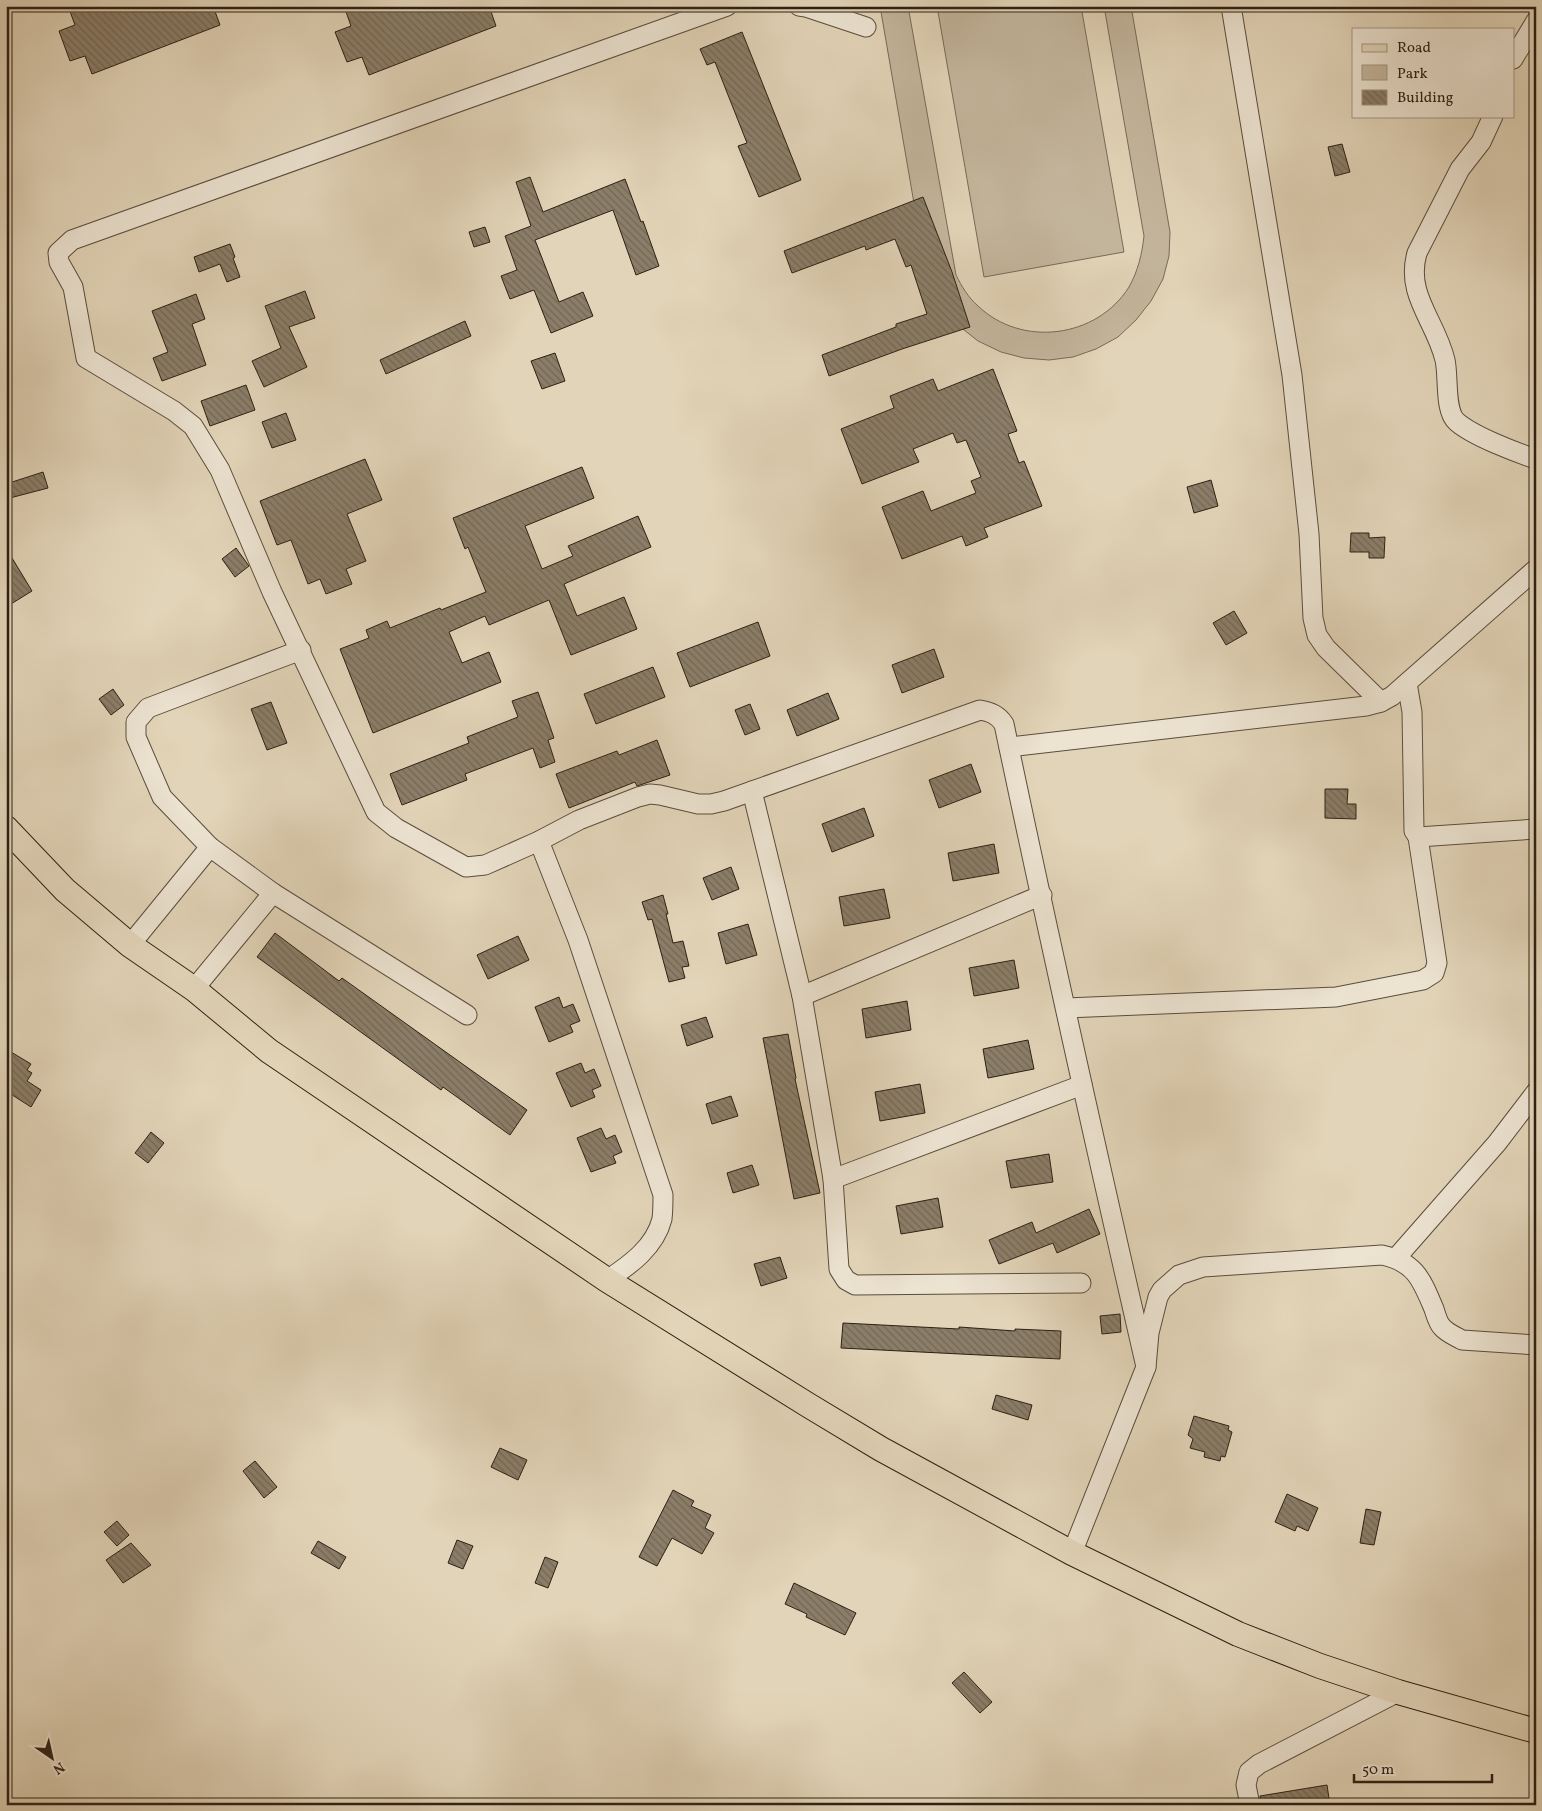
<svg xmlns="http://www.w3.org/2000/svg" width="1542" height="1811" font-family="Vollkorn,serif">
<defs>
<pattern id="building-back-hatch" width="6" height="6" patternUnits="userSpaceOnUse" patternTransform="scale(1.25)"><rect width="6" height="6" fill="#8b7e69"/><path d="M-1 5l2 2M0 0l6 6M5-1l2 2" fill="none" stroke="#726755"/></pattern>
</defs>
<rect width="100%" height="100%" fill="#e2d4b8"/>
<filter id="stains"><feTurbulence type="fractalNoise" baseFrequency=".004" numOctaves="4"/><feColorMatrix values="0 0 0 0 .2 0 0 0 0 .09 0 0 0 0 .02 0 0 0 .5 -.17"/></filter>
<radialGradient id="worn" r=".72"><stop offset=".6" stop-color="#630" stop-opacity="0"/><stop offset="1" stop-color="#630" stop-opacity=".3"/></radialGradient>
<g fill="#c3b59c" stroke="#786a58">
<path d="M880 6H908L956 275C962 287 968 297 978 306 1022 348 1097 338 1129 287 1138 271 1142 254 1144 236L1104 6H1131L1170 232 1169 256 1163 279 1151 301 1136 320 1118 337 1096 349 1073 357 1049 360 1024 358 1001 352 978 341 959 326 926 273Z"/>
<polygon points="937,6 1081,6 1124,252 984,277"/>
</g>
<g fill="url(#building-back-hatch)" stroke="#2d2014">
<polygon points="68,6 213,6 220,25 92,74 85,56 70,61 59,31 75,25"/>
<polygon points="344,6 489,6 496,26 369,75 362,57 347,62 335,32 351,26"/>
<polygon points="742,32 801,180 759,197 738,146 747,143 715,62 707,65 700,49"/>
<polygon points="1342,144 1350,172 1335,176 1328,147"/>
<polygon points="530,177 543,212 625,179 641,222 643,221 659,266 636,275 613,210 535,240 559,302 583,292 593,316 551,333 534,290 510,299 501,276 517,270 505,236 531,226 516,182"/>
<polygon points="923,197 952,272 970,327 902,349 829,376 822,355 896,327 896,324 927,314 911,265 906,267 895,239 866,250 865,246 792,273 784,251"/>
<polygon points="485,227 490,242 474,247 469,232"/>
<polygon points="230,244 235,257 233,258 240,277 227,282 220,264 199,272 194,257"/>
<polygon points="305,291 315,318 289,327 307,367 264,387 252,361 281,348 265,306"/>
<polygon points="196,294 205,319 192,324 206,365 162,381 153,358 168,352 152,311"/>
<polygon points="465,321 471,336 386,374 380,360"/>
<polygon points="555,353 565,381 542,389 531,361"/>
<polygon points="993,369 1017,431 1008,434 1019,463 1024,461 1042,506 984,528 988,537 966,546 962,536 902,559 882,507 923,491 931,511 976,493 971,481 981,477 966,440 957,443 953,433 913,449 919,462 862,484 841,429 894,408 890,396 933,379 938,391"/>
<polygon points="246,385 255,410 210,426 201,401"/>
<polygon points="286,413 296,440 272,448 262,422"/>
<polygon points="365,459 382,500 347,514 366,561 346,569 352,584 326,594 320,579 308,584 291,540 277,545 260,501"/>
<polygon points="582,467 594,498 525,526 542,569 573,556 568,546 638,516 651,547 564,584 577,616 624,597 637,629 571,655 549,600 489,625 485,616 449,632 462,663 489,652 501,682 373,733 340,649 369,638 366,630 387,621 390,628 440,608 441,610 486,592 468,547 465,549 453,518"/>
<polygon points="43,472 48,488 6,499 6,484"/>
<polygon points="1211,480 1218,506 1194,513 1187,487"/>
<polygon points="1351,533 1369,533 1369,538 1385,537 1384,558 1369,558 1369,552 1350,552"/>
<polygon points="6,548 32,591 6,607"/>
<polygon points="236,548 249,566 235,577 222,559"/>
<polygon points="1234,611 1247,633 1226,645 1213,623"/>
<polygon points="758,622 770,656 690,687 677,653"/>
<polygon points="934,649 944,677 902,693 892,665"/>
<polygon points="653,667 665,697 596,724 584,694"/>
<polygon points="113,689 124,705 111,715 99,699"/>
<polygon points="538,692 554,738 548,740 555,762 540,768 533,748 465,774 467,780 402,805 390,774 469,743 467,737 518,717 512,701"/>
<polygon points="828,693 839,719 797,736 787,710"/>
<polygon points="271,702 287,743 267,750 251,709"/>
<polygon points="750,704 760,729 745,735 735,710"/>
<polygon points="657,740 670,775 637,786 635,782 569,808 556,774 617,751 619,755"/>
<polygon points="971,764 981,792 939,808 929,780"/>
<polygon points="1325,789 1348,789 1347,804 1356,804 1356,819 1325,818"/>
<polygon points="864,808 874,836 832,852 822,824"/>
<polygon points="994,844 999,873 953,881 948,853"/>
<polygon points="731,867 739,889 712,900 703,878"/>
<polygon points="884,889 890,918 844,926 839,897"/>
<polygon points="663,895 668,914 666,914 673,943 683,941 689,966 682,967 685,978 669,982 652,919 648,920 642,902"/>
<polygon points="748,924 757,955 726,964 718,933"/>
<polygon points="275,933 339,981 342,978 527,1110 510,1135 443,1087 441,1090 257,957"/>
<polygon points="518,936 529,960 488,979 477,955"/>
<polygon points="1014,960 1019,988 974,996 969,968"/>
<polygon points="559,997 563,1008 573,1004 580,1021 570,1025 573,1032 549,1042 535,1007"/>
<polygon points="907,1001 911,1030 866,1038 862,1009"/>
<polygon points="706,1017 713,1037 687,1046 681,1025"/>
<polygon points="788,1034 796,1078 795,1079 820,1193 794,1199 763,1038"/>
<polygon points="1028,1040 1034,1069 988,1078 983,1049"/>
<polygon points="6,1049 31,1064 27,1070 32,1073 27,1081 41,1090 31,1107 6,1091"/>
<polygon points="581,1063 585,1073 594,1069 601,1086 592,1090 595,1097 571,1107 556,1073"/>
<polygon points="920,1084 925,1113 880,1121 875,1092"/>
<polygon points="731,1096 738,1116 712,1124 706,1104"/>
<polygon points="601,1128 606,1139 615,1135 622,1152 613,1156 616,1163 591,1172 577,1138"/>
<polygon points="151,1132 164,1143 148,1163 135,1153"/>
<polygon points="1049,1154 1053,1182 1011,1188 1006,1161"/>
<polygon points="752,1165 759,1185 733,1193 727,1173"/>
<polygon points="938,1198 943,1227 901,1234 896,1206"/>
<polygon points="1089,1209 1100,1234 1057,1253 1053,1243 999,1264 989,1240 1032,1222 1036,1233"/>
<polygon points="780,1257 787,1278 761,1286 754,1264"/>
<polygon points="1120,1314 1121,1332 1102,1334 1100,1316"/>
<polygon points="843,1323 959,1329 959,1327 1015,1331 1015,1329 1061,1331 1060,1359 841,1348"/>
<polygon points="996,1395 1032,1405 1028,1420 992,1409"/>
<polygon points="1194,1416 1229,1426 1228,1430 1232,1432 1225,1457 1221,1456 1220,1461 1204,1457 1205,1452 1190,1448 1193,1439 1188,1435"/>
<polygon points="500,1448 527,1460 518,1480 491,1467"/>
<polygon points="255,1461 277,1487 264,1498 243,1471"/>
<polygon points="673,1490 694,1501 691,1506 711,1515 705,1528 714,1533 702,1554 672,1538 657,1566 639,1557"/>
<polygon points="1287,1494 1318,1508 1308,1531 1297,1526 1295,1531 1275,1522"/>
<polygon points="1366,1509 1381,1512 1374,1545 1360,1543"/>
<polygon points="117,1521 129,1535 117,1546 104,1532"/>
<polygon points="457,1540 473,1546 463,1569 448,1563"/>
<polygon points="318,1541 346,1557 339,1569 311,1553"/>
<polygon points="131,1543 151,1565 123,1583 106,1560"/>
<polygon points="545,1557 558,1562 548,1588 535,1583"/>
<polygon points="794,1583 856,1613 845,1635 806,1617 807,1614 785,1604"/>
<polygon points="964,1672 992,1702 980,1713 952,1683"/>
<polygon points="1327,1785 1330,1805 1261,1805 1260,1796"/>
</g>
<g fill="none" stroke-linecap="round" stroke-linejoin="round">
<g stroke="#5a4d3d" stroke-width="21">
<g id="minor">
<path d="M727 6 72 240 58 253 59 262 73 287 86 358 174 411 193 426 220 470 272 592 376 812 396 828 466 867 485 865 539 841 579 820 638 797 650 794 660 795 698 804H711L724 801 980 710C991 712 998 715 1004 724 1049 939 1097 1153 1146 1367"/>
<polyline points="799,6 806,7 866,27"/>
<polyline points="1231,6 1292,375 1309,534 1313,618 1317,635 1326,648 1381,702"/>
<polyline points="1513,59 1536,21"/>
<path d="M1493 116 1481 142 1460 169 1417 253C1405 295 1436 321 1445 360 1449 377 1444 411 1457 422 1473 436 1515 452 1536 459"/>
<polyline points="301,650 148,708 136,722 136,737 162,797 210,847 273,893 467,1015"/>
<polyline points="1407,683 1412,712 1414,831 1418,837 1536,829"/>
<polyline points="1009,747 1366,706 1381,702 1392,696 1536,569"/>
<polyline points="752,791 802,996 833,1179 839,1269 846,1280 855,1285 1081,1283"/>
<path d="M539 841 578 940 663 1195C663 1202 663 1211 662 1219 655 1247 630 1265 607 1280"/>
<polyline points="130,945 210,847"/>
<polyline points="194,989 273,893"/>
<polyline points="802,996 1042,895"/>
<polyline points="1066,1008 1336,997 1423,980 1434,973 1437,963 1418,837"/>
<polyline points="833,1179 1082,1085"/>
<polyline points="1396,1258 1497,1143 1536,1092"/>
<path d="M1072 1553 1146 1367 1149 1333 1158 1297 1162 1290 1179 1275 1203 1267 1382 1255C1416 1262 1422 1281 1434 1309 1436 1315 1438 1323 1442 1327 1447 1333 1455 1336 1462 1340L1536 1345"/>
<polyline points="1250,1805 1246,1785 1249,1772 1259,1764 1398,1692"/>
</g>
</g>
<g stroke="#2d2014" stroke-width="26">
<polyline id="major" points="6,828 65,890 130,945 194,989 269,1051 607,1280 808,1405 881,1449 1072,1553 1238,1634 1320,1666 1398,1692 1536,1731"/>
</g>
<use href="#minor" stroke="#ece3d1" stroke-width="19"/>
<use href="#major" stroke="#e2d4b8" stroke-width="24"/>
</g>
<rect width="1542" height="1811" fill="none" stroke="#e2d4b8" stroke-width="25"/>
<rect x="8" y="8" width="1527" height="1796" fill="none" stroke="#2d2014" stroke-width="2.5"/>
<rect x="12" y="12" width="1517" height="1786" fill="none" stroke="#2d2014"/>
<rect x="1352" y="28" width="162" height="90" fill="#ece3d1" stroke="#a09585"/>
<rect x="1362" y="44" width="25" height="8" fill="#e2d4b8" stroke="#a09585"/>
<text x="1397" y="52" font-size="15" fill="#2d2014">Road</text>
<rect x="1362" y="65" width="25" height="15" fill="#c3b59c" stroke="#a09585"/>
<text x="1397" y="78" font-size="15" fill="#2d2014">Park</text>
<rect x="1362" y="90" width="25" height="15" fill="url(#building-back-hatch)" stroke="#a09585"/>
<text x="1397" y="102" font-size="15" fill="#2d2014">Building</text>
<g transform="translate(52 1758) rotate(146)" stroke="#ece3d1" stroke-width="4" paint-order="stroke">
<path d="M0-4L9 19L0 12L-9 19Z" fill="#2d2014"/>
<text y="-8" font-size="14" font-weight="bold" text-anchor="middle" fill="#2d2014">N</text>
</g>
<path d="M1354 1774v8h138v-8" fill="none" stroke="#2d2014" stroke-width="2.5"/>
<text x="1362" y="1774" font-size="15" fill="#2d2014" stroke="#ece3d1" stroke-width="4" paint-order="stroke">50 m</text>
<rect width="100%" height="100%" filter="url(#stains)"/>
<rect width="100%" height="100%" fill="url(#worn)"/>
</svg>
